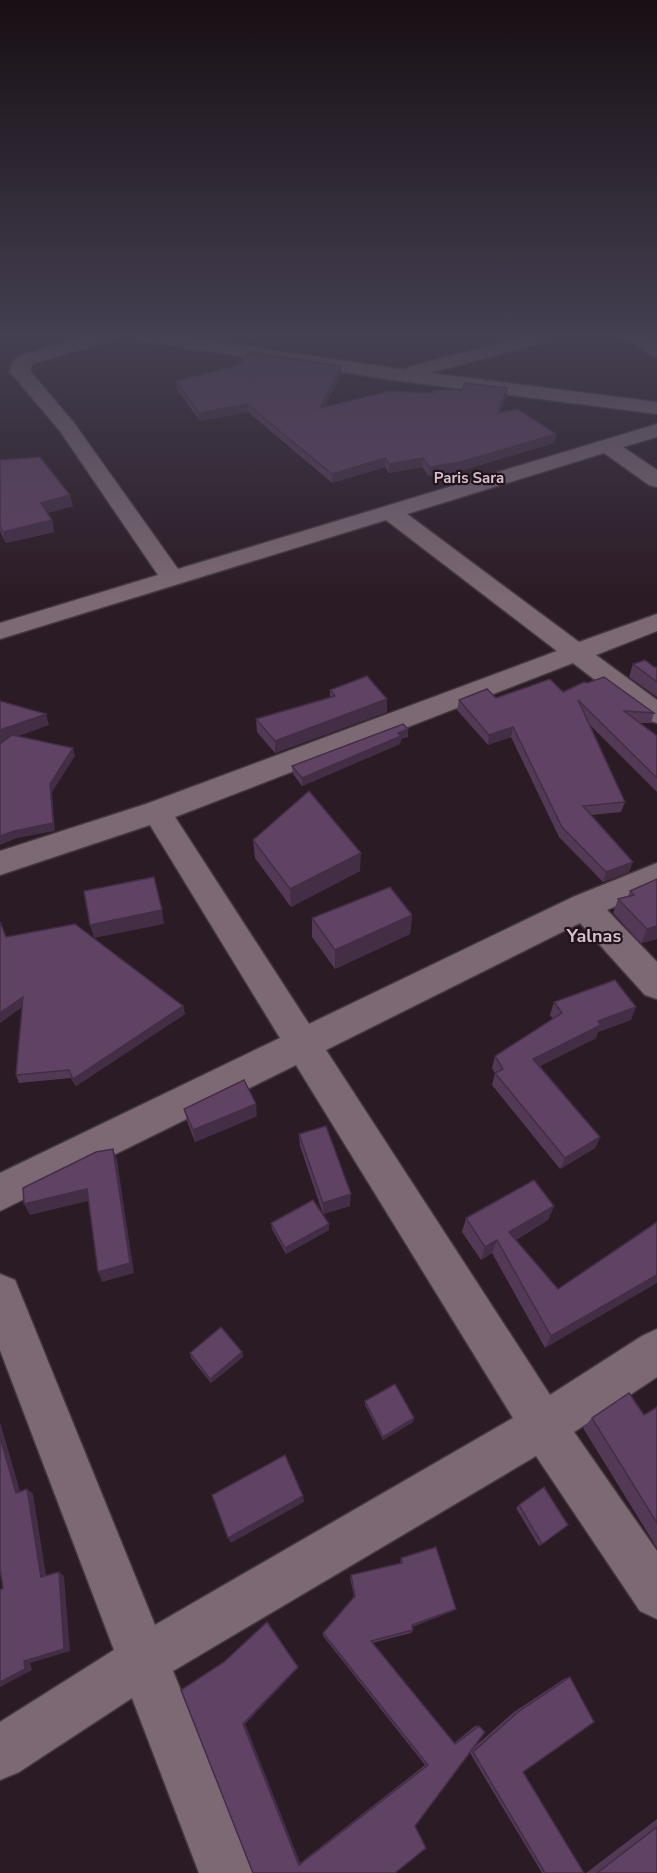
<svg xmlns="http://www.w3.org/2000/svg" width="657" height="1873" font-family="'Nunito Sans',sans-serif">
<rect width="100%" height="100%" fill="#2b1b25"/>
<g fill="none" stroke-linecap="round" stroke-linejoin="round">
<g stroke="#453840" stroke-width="3">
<g id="minor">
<polygon points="83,337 112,337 109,341 32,364 30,371 74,423 178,569 657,424 657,437 623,447 657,470 657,487 649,485 604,453 407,514 579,642 657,614 657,631 596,655 657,700 657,723 647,720 573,663 175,817 309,1024 573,897 657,863 657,888 607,910 657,962 657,999 645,995 580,923 326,1050 550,1395 642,1336 657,1329 657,1377 574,1432 657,1551 657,1619 640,1611 536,1456 173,1671 255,1873 199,1873 132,1698 19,1772 0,1780 0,1722 114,1650 0,1350 0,1274 15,1280 155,1625 513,1418 296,1065 0,1211 0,1173 280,1038 150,825 0,875 0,851 146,804 557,651 386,520 0,639 0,623 158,575 60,431 10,372 11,365 18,356"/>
<polygon points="138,337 184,337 406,370 408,367 522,337 553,337 550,341 429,373 657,402 657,414 400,381 147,342 141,341"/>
<polygon points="625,337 647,337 657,343 657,357 650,355"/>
</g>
</g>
<use href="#minor" fill="#7c6974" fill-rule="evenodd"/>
</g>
<g fill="#533956">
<polygon points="341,366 341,374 325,407 433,393 507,388 506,397 500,413 556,434 554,443 460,471 429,476 422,467 389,473 385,467 332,483 248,412 200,421 177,390 176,381"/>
<polygon points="0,460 73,506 47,513 52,520 54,532 6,543 0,531"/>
<polygon points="633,664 657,667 657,697 629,677"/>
<polygon points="587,683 654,713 651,723 639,723 657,736 657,792 589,724 625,802 621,812 591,815 629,872 603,882 559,837 511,737 488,745 457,710 459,700 496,698 563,692"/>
<polygon points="330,690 387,699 387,712 275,753 257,732 256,719 330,697"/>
<polygon points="408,737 401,739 400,744 302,786 293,774 292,766"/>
<polygon points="253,840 360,871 291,907 255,858"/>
<polygon points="657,879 657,939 641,943 613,913 618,899 628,897 630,891"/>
<polygon points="412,915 410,934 335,969 312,937 312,918"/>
<polygon points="6,937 183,1006 185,1014 76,1086 71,1078 19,1083 16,1075 22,1007 0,1023"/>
<polygon points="554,1002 631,1020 598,1032 596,1038 540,1066 600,1137 595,1148 560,1169 492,1085 495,1073 492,1068 495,1056 553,1019 550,1015"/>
<polygon points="184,1109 257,1116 195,1142 187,1121"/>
<polygon points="299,1134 350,1206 323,1214 300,1146"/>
<polygon points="554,1206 548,1220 516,1240 558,1289 657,1222 545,1348 492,1253 481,1260 462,1232 466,1218"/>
<polygon points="271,1223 329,1230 286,1254 272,1229"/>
<polygon points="242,1352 243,1357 211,1383 191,1358 190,1353"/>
<polygon points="365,1401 413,1422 383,1440 365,1405"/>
<polygon points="657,1407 657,1548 583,1428 592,1418 644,1415"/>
<polygon points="519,1505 565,1528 539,1546 516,1508"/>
<polygon points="401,1558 453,1611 412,1627 413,1630 411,1633 372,1643 454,1743 475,1726 479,1726 472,1749 514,1712 564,1679 570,1677 523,1772 584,1873 542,1873 470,1753 415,1826 426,1848 253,1873 181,1690 298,1668 245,1724 300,1863 425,1765 323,1636 323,1633 354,1597 350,1578 351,1575 400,1563"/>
<polygon points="657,1819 657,1873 586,1873"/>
</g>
<g fill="#432e46">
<polygon points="341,366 341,374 320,417 320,408"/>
<polygon points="507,388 506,397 497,422 498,413"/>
<polygon points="247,404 248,412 200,421 199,413"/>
<polygon points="556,434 554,443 460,471 429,476 429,467"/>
<polygon points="385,458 385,467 332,483 332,474"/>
<polygon points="423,458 422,467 389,473 389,464"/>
<polygon points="70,495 73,506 44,514 41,503"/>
<polygon points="52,520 54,532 6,543 3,532"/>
<polygon points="387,699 387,712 275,753 275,741"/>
<polygon points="46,714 49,725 0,743 0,730"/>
<polygon points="513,727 511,737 488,745 489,735"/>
<polygon points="408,729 408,737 401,739 400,744 302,786 302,778 398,733"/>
<polygon points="73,748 75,756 52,792 55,831 17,838 0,845 0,836 50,784"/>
<polygon points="361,853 360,871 291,907 290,889"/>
<polygon points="633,862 629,872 603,882 606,872"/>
<polygon points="162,910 164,924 94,938 90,925"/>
<polygon points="412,915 410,934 335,969 335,950"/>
<polygon points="657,926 657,939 641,943 647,929"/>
<polygon points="23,997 26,1004 0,1023 0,1013"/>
<polygon points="183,1006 185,1014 76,1086 73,1079"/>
<polygon points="636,1007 631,1020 598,1032 596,1038 530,1071 533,1059 598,1021"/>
<polygon points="256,1104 257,1116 195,1142 193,1130"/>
<polygon points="600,1137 595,1148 560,1169 565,1158"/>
<polygon points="113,1149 117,1160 134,1273 102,1282 98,1272"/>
<polygon points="87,1189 92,1200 30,1215 24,1204"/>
<polygon points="351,1194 350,1206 323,1214 323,1203"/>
<polygon points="554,1206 548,1220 505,1246 509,1232"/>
<polygon points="329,1224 329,1230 286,1254 285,1248"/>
<polygon points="497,1240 492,1253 481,1260 485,1247"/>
<polygon points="657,1275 657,1283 545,1348 551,1336"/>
<polygon points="242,1352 243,1357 211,1383 210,1379"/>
<polygon points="414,1418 413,1422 383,1440 383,1437"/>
<polygon points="0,1422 22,1498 16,1493 0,1437"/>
<polygon points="27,1489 33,1494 47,1581 41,1577"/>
<polygon points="303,1496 304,1502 231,1543 228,1538"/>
<polygon points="59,1572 64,1576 70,1651 30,1663 32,1670 0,1687 0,1682 24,1661"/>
<polygon points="456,1609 453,1611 410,1627 412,1625"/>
<polygon points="298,1667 298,1668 245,1724 300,1863 299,1865 243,1724"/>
</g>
<g fill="#604264" stroke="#432e46" stroke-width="1.5">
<polygon points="249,352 341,366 320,408 389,391 433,393 433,390 462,390 465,383 507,388 498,413 518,409 556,434 461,462 429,467 423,458 389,464 385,458 332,474 247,404 199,413 176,381 239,365"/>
<polygon points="40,457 70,495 41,503 52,520 3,532 0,526 0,460"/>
<polygon points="645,660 654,667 657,667 657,682 633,664"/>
<polygon points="367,676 387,699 275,741 256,719 335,696 330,690"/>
<polygon points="604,677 654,713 624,711 657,736 657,778 578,700 625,802 583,806 633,862 606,872 562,827 513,727 489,735 459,700 487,689 496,698 550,679 563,692 584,682 587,683"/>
<polygon points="0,701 46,714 0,730"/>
<polygon points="403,724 408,729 398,733 401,736 302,778 292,766"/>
<polygon points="12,735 73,748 50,784 53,823 14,831 0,836 0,744"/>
<polygon points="309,791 361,853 290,889 253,840"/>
<polygon points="154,877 162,910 90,925 84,891"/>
<polygon points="657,879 657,926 647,929 618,899 634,895 630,891"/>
<polygon points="390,887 412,915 335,950 312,918"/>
<polygon points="0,922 6,937 75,924 183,1006 73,1079 69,1070 16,1075 23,997 0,1013"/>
<polygon points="615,980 636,1007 598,1021 601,1025 533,1059 600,1137 565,1158 495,1073 503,1069 495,1056 562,1013 554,1002"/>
<polygon points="244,1080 256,1104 193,1130 184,1109"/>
<polygon points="326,1126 351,1194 323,1203 299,1134"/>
<polygon points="113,1149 130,1263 98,1272 87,1189 24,1204 23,1188 96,1152"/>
<polygon points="534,1180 554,1206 509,1232 558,1289 657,1222 657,1275 551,1336 497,1240 485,1247 466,1218"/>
<polygon points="313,1200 329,1224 285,1248 271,1223"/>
<polygon points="221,1327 242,1352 210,1379 190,1353"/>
<polygon points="395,1384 414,1418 383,1437 365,1401"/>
<polygon points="629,1393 644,1415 657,1407 657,1523 592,1418"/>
<polygon points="0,1437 16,1493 27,1489 41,1577 59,1572 64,1649 24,1661 25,1669 0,1682 0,1590 3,1588 0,1569"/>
<polygon points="285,1455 303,1496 228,1538 212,1495"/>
<polygon points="544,1487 568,1525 542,1544 519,1505"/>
<polygon points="436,1547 456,1609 412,1625 413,1630 371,1641 455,1744 479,1726 485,1732 415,1826 426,1848 395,1873 253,1873 181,1690 224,1662 267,1622 298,1667 243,1724 299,1865 428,1765 323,1633 355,1596 351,1575 402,1563 401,1558"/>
<polygon points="570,1677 594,1722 523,1772 584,1873 545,1873 473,1752 518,1712"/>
<polygon points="657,1827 657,1873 597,1873"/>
</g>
<linearGradient id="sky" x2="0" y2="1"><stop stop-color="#180f14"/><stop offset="0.56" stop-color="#443f51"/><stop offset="1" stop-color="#443f51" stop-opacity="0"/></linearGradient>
<rect width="657" height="599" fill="url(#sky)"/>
<g text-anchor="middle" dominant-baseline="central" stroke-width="4.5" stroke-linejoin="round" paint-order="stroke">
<g font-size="15" font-weight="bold" fill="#d6c0cc" stroke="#21121c">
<text x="469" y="478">Paris Sara</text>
</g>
<g font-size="18" font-weight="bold" fill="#d6c0cc" stroke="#21121c">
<text x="594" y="936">Yalnas</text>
</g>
</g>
</svg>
